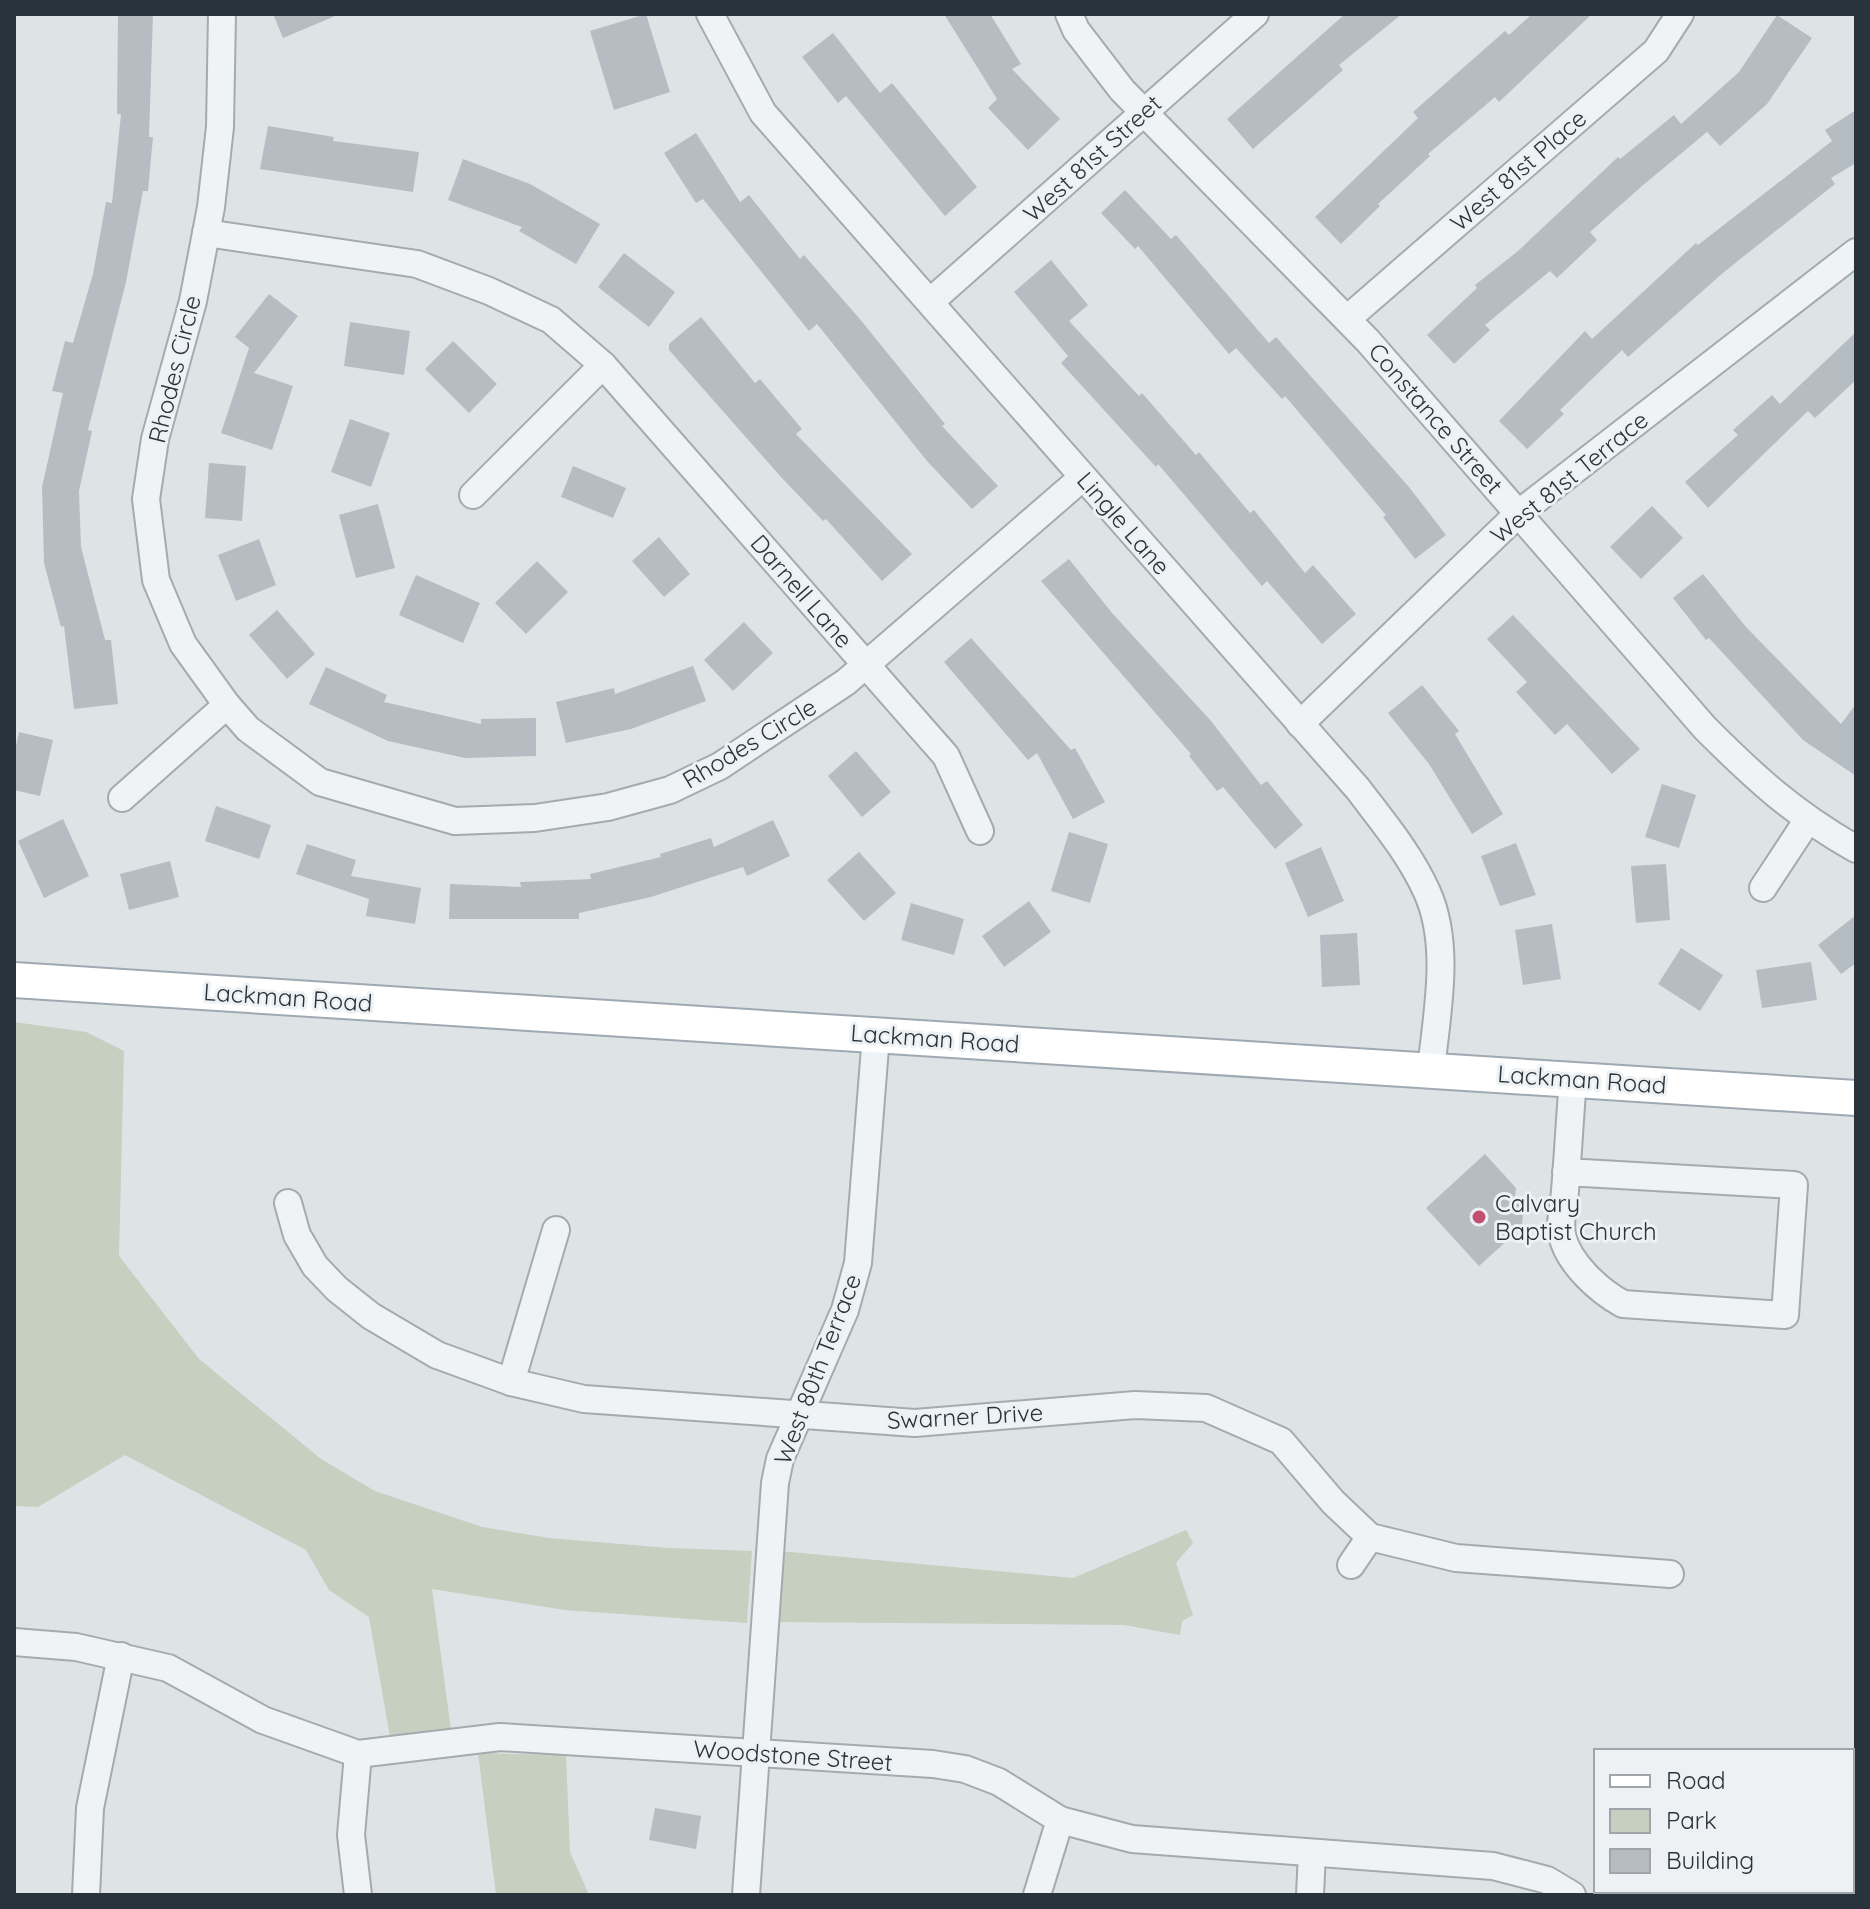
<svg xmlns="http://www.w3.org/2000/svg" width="1870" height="1909" font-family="Quicksand,sans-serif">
<rect width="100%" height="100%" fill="#dee3e6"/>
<g fill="#c6cfc0">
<polygon points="14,1022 86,1032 124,1051 119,1256 199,1359 321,1459 375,1491 482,1527 549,1538 669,1548 752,1551 747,1623 565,1610 432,1589 451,1730 390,1737 369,1617 329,1590 306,1550 125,1455 38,1507 14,1506"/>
<polygon points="1186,1530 1193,1543 1176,1563 1193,1615 1182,1621 1180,1635 1124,1625 773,1622 779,1551 1073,1578"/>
<polygon points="478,1753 566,1755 570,1852 589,1895 496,1895"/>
</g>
<g fill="#b6bdc2">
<polygon points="118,14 153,14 149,137 153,137 148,191 143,191 126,282 88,430 92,431 79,491 81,547 105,640 111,640 118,704 74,709 64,626 61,627 44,563 42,487 63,393 52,391 65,341 73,343 93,274 106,202 112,203 121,114 117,114"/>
<polygon points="273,14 340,14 283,38"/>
<polygon points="646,14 670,92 614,110 590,31"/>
<polygon points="944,14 990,14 1021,64 1012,69 1060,119 1028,150 988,108 997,99"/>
<polygon points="1345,14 1402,14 1339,65 1343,70 1253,149 1227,119"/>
<polygon points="1532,14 1592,14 1499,102 1495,97 1428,154 1430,156 1378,204 1380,206 1341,244 1315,217 1418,118 1413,112 1505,31 1509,35"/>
<polygon points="1777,15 1812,38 1767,104 1720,146 1707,132 1642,186 1590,232 1597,240 1557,278 1550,271 1485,325 1490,330 1454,364 1427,335 1477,288 1475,285 1518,251 1618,157 1620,159 1674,115 1681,124 1739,72"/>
<polygon points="833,33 880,93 892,83 977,187 945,216 846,96 838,103 802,57"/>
<polygon points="1856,110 1856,163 1831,178 1835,184 1724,272 1628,357 1622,350 1560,410 1564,414 1527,449 1499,421 1585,331 1592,339 1696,243 1698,245 1832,141 1825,130"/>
<polygon points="268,126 334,137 333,141 419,152 413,192 260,169"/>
<polygon points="696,133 740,202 749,195 800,259 804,255 859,318 945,424 942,426 998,486 972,509 927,461 817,324 809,331 703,199 696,203 664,153"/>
<polygon points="463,159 530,184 600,224 576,264 519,231 522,227 448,200"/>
<polygon points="1125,190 1171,239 1176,235 1269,343 1276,337 1409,487 1446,535 1415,559 1383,517 1386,515 1285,396 1282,399 1236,348 1229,354 1138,246 1135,249 1101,213"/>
<polygon points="624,253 675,292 649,327 598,287"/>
<polygon points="1051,260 1088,305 1069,321 1139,396 1142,393 1196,455 1199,452 1250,513 1254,510 1305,573 1313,565 1356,614 1322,644 1267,581 1262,586 1158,464 1156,467 1061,363 1068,356 1014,292"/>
<polygon points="269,294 298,316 254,373 293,386 272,450 221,433 249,348 235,337"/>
<polygon points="701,317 755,383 760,379 802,429 796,434 912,554 882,581 826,519 823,521 781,477 669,350 669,344"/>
<polygon points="350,322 410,331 404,375 344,366"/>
<polygon points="1856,332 1856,380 1815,418 1808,411 1708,508 1685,482 1738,435 1733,430 1772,395 1780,404"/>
<polygon points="453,341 497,384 469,413 425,369"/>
<polygon points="350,419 390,433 371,487 331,472"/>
<polygon points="209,463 246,466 242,521 205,518"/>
<polygon points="573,466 626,488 613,518 561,497"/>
<polygon points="378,504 395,568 356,578 339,515"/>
<polygon points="1652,506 1683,538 1641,579 1610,547"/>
<polygon points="659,537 690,574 664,597 632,561"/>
<polygon points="259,539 276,585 236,601 218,555"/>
<polygon points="1069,559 1112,613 1211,721 1261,785 1267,781 1303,825 1275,849 1223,787 1217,791 1189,756 1191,754 1041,581"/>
<polygon points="537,561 568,592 526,634 495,603"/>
<polygon points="1703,574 1746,627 1841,724 1856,704 1856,776 1803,740 1709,638 1706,640 1673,598"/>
<polygon points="416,575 480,603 463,643 399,615"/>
<polygon points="277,610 315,654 287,679 249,635"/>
<polygon points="1513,615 1640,749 1612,774 1567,724 1555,735 1516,692 1527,682 1487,639"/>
<polygon points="744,622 773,653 733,691 704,660"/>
<polygon points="971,638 1071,750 1075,748 1105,802 1073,819 1037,753 1028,760 944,662"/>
<polygon points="693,666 706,701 631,729 566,743 556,702 614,688 615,694"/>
<polygon points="326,667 387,695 384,702 481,724 481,719 536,718 536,756 465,758 388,741 309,704"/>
<polygon points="1422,685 1459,731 1455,734 1503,814 1472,834 1429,764 1388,713"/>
<polygon points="19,732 53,740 40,796 14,790 14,755"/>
<polygon points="856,751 891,792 862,817 828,776"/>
<polygon points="1662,784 1696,795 1679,848 1645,837"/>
<polygon points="216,806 271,825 259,859 205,841"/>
<polygon points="63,819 89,876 44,898 18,841"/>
<polygon points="773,820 790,856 747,876 743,867 651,897 579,913 579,919 449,919 450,884 521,887 520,882 591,879 590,874 661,857 660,854 711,838 714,847"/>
<polygon points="1069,832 1108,844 1090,903 1051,891"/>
<polygon points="1516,843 1536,895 1500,906 1481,856"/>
<polygon points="307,844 356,860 351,876 421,888 415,924 366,916 369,899 296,874"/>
<polygon points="1321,847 1344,901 1308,917 1285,863"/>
<polygon points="859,852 896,893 864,921 827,880"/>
<polygon points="170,861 179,897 129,910 120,874"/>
<polygon points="1666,864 1670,920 1636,923 1631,866"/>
<polygon points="1029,901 1051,932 1004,967 982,936"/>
<polygon points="911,903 964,919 954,955 901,940"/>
<polygon points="1856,915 1856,963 1841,974 1818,945"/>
<polygon points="1552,924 1561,979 1523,985 1515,930"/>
<polygon points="1357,933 1360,985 1322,987 1320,935"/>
<polygon points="1681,948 1723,975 1700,1011 1658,984"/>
<polygon points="1811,962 1817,1000 1762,1008 1756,970"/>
<polygon points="1485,1154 1516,1188 1515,1198 1524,1199 1522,1227 1479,1266 1426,1208"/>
<polygon points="655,1808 701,1816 696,1849 649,1840"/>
</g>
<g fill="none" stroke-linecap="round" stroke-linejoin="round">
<g stroke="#a4abaf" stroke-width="30">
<g id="minor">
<polyline points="222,14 220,127 211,207 193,301 155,439 146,499 156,580 183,644 227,705 248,729 320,782 455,821 535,818 608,807 670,790 720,766 846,682 1083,477"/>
<path d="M710 14 763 113 1358 789C1383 822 1410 854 1427 892 1451 945 1437 1013 1431 1069"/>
<path d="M1069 14 1076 30 1122 90 1368 341 1705 728C1756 779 1793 813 1856 849"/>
<polyline points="206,233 417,264 489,291 551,320 603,365 946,756 980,831"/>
<polyline points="930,302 1255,14"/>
<polyline points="1347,319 1656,51 1680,14"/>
<polyline points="473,495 603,365"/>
<polyline points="1300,724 1519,513 1856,252"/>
<polyline points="122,798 227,705"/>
<polyline points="1763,888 1807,821"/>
<path d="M1566 1172 1794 1185 1785 1315 1623 1304C1599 1291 1568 1263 1562 1235 1559 1222 1564 1204 1565 1191 1568 1154 1570 1116 1573 1079"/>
<polyline points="288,1203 297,1235 315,1266 337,1289 371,1316 437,1355 511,1382 584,1399 915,1423 1135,1405 1206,1408 1281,1441 1333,1502 1370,1537 1456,1558 1670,1574"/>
<polyline points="511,1382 556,1230"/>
<polyline points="1351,1565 1370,1537"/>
<polyline points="14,1642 76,1647 168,1668 263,1720 358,1754 500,1737 933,1764 965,1769 999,1782 1060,1820 1132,1839 1493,1866 1547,1880 1572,1895"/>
<polyline points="86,1895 90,1808 121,1656"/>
<polyline points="358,1895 351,1835 358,1754"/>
<polyline points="746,1895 775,1483 780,1459 845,1310 858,1263 876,1035"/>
<polyline points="1037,1895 1060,1820"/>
<polyline points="1310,1895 1312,1853"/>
</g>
</g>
<g stroke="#9fa9b1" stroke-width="38">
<polyline id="major" points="14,980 1856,1098"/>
</g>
<use href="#minor" stroke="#f0f3f5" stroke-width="26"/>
<use href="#major" stroke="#fff" stroke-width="34"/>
</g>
<circle fill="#c04f72" stroke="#edf1f4" stroke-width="3" cx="1479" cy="1217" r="8"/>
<g text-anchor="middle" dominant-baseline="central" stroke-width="6" stroke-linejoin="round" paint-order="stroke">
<g font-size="24" fill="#29333b" stroke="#edf1f4">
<text transform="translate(1092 158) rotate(-42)">West 81st Street</text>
<text transform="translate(1518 170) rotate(-41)">West 81st Place</text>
<text transform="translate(174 369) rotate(-76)">Rhodes Circle</text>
<text transform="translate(1436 418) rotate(49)">Constance Street</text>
<text transform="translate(1569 477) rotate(-39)">West 81st Terrace</text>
<text transform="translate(1124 523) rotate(49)">Lingle Lane</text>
<text transform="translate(802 591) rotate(49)">Darnell Lane</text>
<text transform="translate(749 743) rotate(-31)">Rhodes Circle</text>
<text transform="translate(288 997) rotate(4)">Lackman Road</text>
<text transform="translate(935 1038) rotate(4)">Lackman Road</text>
<text transform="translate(1582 1079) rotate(4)">Lackman Road</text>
<text transform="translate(817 1369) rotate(-69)">West 80th Terrace</text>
<text transform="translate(965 1416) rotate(-3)">Swarner Drive</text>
<text transform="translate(793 1755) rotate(4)">Woodstone Street</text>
</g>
<g font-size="24" fill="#29333b" stroke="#edf1f4" text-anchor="start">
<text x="1495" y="1203">Calvary<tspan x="1495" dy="28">Baptist Church</tspan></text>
</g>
</g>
<rect width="1870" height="1909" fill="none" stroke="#29333b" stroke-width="32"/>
<rect x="1594" y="1749" width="260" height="144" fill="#edf1f4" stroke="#9fa5aa" stroke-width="2"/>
<rect x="1610" y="1775" width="40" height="12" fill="#ffffff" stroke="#9fa5aa" stroke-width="2"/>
<text x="1666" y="1789" font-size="24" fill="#29333b">Road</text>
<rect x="1610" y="1809" width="40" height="24" fill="#c6cfc0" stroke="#9fa5aa" stroke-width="2"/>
<text x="1666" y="1829" font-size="24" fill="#29333b">Park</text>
<rect x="1610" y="1849" width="40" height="24" fill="#b6bdc2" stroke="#9fa5aa" stroke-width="2"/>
<text x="1666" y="1869" font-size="24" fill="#29333b">Building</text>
</svg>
